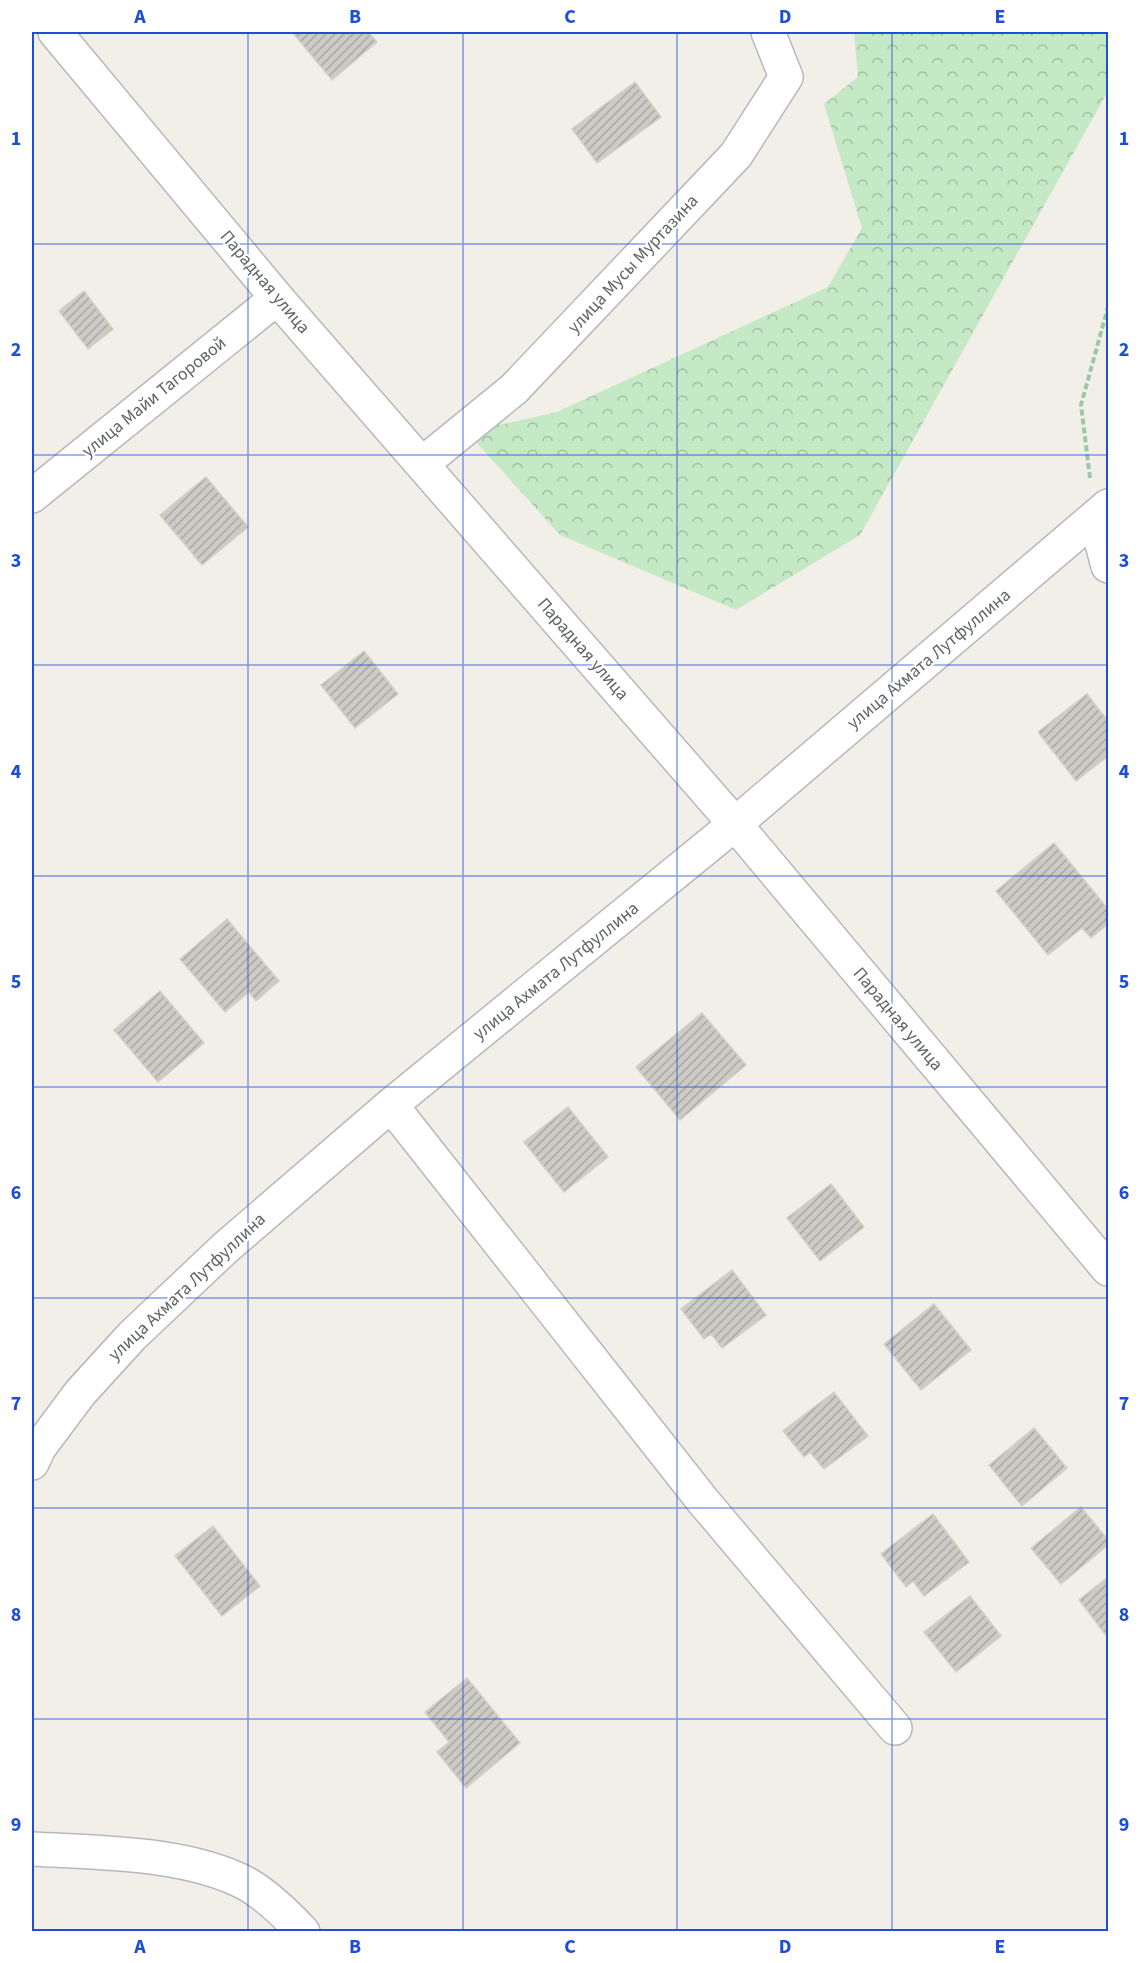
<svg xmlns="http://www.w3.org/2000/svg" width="1140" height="1963" font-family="'Source Sans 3',sans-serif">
<defs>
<pattern id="forest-crowns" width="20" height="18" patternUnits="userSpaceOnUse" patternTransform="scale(1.5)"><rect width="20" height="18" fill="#c5e8c5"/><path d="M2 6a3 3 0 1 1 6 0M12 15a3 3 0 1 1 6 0" fill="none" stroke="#a3c0a4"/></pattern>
<pattern id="building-hatch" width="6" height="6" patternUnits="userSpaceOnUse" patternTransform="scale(1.5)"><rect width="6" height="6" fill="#cccac5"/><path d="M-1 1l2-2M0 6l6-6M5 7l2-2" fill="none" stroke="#a9a8a4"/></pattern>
</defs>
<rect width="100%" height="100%" fill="#f1efe8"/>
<polygon fill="url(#forest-crowns)" points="854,32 1108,32 1108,91 860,535 736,610 560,535 467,432 557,412 828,287 862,228 824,104 858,77"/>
<g fill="url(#building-hatch)" stroke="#d6d1c6" stroke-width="1.5">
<polygon points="292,32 368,32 377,42 332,80"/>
<polygon points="635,82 661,117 597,163 572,129"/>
<polygon points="84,291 113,329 88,349 59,311"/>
<polygon points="206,477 248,527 202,565 160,515"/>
<polygon points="364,651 398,694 355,728 321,685"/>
<polygon points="1087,694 1108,721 1108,756 1076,781 1038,732"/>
<polygon points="1054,843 1108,909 1108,924 1091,938 1082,928 1048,955 996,891"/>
<polygon points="227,919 279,981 256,1001 249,992 225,1012 180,959"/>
<polygon points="160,991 204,1043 158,1082 114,1030"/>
<polygon points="702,1013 746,1065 680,1120 636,1067"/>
<polygon points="568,1107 608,1157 564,1192 524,1142"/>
<polygon points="831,1184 864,1227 820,1261 787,1218"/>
<polygon points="732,1270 766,1315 722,1348 711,1334 704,1339 681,1309"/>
<polygon points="934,1304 971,1350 921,1390 884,1344"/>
<polygon points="834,1392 868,1436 824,1469 810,1452 804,1457 783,1431"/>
<polygon points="1034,1428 1067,1468 1022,1506 989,1465"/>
<polygon points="1081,1507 1108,1540 1108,1545 1061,1584 1031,1548"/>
<polygon points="933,1514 969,1562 924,1596 913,1581 906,1587 881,1554"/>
<polygon points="213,1526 260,1586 222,1616 175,1556"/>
<polygon points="1108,1577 1108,1638 1079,1600"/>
<polygon points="970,1596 1001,1636 956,1672 924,1632"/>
<polygon points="467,1678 520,1743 466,1788 437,1752 449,1742 425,1712"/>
</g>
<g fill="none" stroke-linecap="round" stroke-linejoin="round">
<g stroke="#b5b8bc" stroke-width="36">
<g id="street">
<polyline points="55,32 277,298 735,824 1108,1269"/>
<polyline points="422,464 514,389 736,155 786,77 768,32"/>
<polyline points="32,496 277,298"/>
<polyline points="1095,518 1108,566"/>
<polyline points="391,1105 703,1501 895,1728"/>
<polyline points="32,1463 39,1448 80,1393 132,1336 224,1249 391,1105 735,824 1108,506"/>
<path d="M32 1849C99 1853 187 1852 247 1884 268 1896 287 1915 303 1932"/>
</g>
</g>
<polyline stroke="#9cc7a9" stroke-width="4" stroke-dasharray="6 3" stroke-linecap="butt" points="1090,478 1081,405 1108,307"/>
<use href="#street" stroke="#fff" stroke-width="33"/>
</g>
<path fill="none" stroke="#1d4ed8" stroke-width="1.5" stroke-opacity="0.55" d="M248 32V1932M463 32V1932M677 32V1932M892 32V1932M32 244H1108M32 455H1108M32 665H1108M32 876H1108M32 1087H1108M32 1298H1108M32 1508H1108M32 1719H1108"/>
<g text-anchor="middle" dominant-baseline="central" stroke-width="4.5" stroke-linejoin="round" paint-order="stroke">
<g font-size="18" fill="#5f6368" stroke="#fff">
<text transform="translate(633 264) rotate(-47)">улица Мусы Муртазина</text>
<text transform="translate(265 282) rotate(50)">Парадная улица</text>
<text transform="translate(154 397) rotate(-39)">улица Майи Тагоровой</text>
<text transform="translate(583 649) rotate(49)">Парадная улица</text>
<text transform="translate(929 659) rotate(-40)">улица Ахмата Лутфуллина</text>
<text transform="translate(556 971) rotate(-39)">улица Ахмата Лутфуллина</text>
<text transform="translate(898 1019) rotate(50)">Парадная улица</text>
<text transform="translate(187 1287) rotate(-43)">улица Ахмата Лутфуллина</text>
</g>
</g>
<rect width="1140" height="1963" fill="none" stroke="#ffffff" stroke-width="66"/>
<rect x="33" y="33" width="1074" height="1897" fill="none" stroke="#1d4ed8" stroke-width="2"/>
<g font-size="20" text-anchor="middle" font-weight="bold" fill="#1d4ed8">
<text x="140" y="23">A</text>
<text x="355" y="23">B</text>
<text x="570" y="23">C</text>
<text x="785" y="23">D</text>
<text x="1000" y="23">E</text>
<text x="16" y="145">1</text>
<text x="1124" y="145">1</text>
<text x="16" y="356">2</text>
<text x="1124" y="356">2</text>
<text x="16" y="567">3</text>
<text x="1124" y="567">3</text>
<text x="16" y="778">4</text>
<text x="1124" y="778">4</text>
<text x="16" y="988">5</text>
<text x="1124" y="988">5</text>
<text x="16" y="1199">6</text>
<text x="1124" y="1199">6</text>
<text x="16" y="1410">7</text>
<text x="1124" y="1410">7</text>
<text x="16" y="1621">8</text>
<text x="1124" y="1621">8</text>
<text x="16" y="1831">9</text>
<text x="1124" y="1831">9</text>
<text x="140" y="1953">A</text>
<text x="355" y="1953">B</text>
<text x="570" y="1953">C</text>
<text x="785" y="1953">D</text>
<text x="1000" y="1953">E</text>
</g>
</svg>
